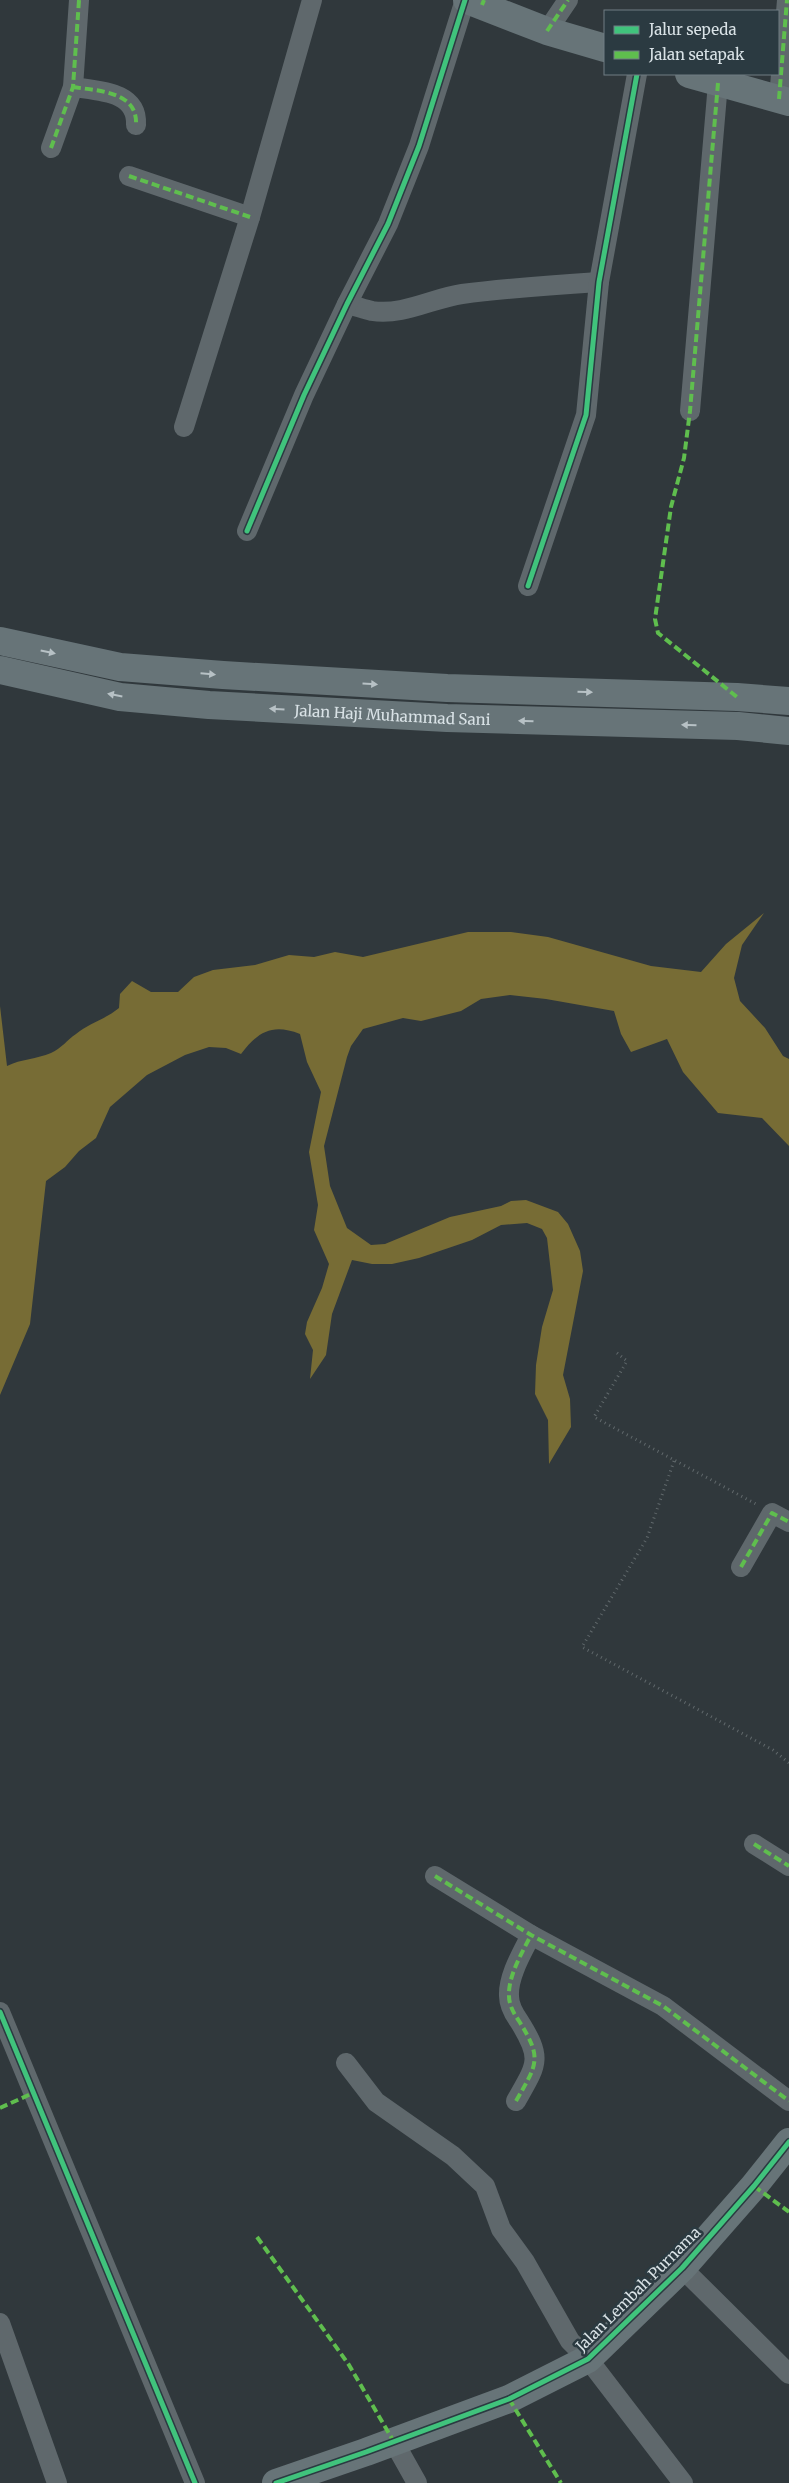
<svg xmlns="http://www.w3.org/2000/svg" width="789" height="2483" font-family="Merriweather,serif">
<rect width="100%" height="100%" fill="#30383c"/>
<path fill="#776c35" d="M764 913 742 945 734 978 740 1001 765 1028 783 1056 789 1059V1146L762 1118 718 1113 683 1072 667 1039 631 1052 621 1034 614 1011 546 999 510 995 481 999 461 1011 421 1021 403 1018 363 1029 351 1046 347 1057 324 1146 330 1186 347 1228 371 1245 385 1244 450 1217 501 1206 511 1201 526 1200 558 1212 568 1224 580 1251 583 1271 563 1375 570 1399 571 1427 549 1464 548 1420 535 1394 536 1365 542 1327 553 1290 547 1238 542 1229 527 1223 501 1225 472 1240 419 1258 392 1264H372L352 1260 332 1314 326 1355 310 1379 313 1350 305 1334 307 1322 322 1288 329 1264 314 1230 318 1205 309 1152 321 1092 307 1062 300 1034C272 1023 258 1032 241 1054L226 1048 209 1047 185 1055 147 1075 110 1107 96 1138 79 1151 65 1167 46 1181 30 1324 0 1395V1006L7 1066C21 1059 37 1059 51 1053 62 1048 67 1040 76 1034 89 1023 106 1019 119 1008L120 994 132 981 151 992H178L194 977 213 970 255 965 289 955 314 957 335 952 363 957 468 932H511L548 937 651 966 701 972 726 944Z"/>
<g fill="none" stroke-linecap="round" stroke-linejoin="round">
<g stroke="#61696c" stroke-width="3" stroke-dasharray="1 4" stroke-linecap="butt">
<polyline points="617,1353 627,1361 594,1417 756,1504"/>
<polyline points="674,1461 647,1538 582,1647 773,1750 789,1763"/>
</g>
<g stroke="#5f686c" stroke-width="20">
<polyline points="547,31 568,0"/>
<path d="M73 87C98 91 138 91 136 125"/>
<polyline points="779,99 787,0"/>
<polyline points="51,148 73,87 79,0"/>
<polyline points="129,176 250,217"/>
<path d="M347 304C355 306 364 309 372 311 403 316 433 298 462 294 508 288 553 285 599 282"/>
<polyline points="690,411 718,83"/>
<polyline points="184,427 250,217 312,0"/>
<polyline points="247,531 304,395 347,304 388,224 419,146 465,0"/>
<polyline points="528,586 586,415 599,282 637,74"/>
<polyline points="741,1567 772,1513 789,1522"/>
<polyline points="754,1844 789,1866"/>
<polyline points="435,1876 531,1935 663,2006 789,2101"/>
<polyline points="0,2012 195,2483"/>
<polyline points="346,2063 376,2102 453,2156 485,2186 501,2229 525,2262 570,2341 588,2359 683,2483"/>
<path d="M516 2101C537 2064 543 2059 519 2021 514 2014 509 2005 509 1996 508 1976 522 1953 531 1935"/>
<polyline points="682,2268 789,2374"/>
<polyline points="0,2323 57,2483"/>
<polyline points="394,2442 417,2483"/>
</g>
<g stroke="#677478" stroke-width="28">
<polyline points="467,0 547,31 605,48"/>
<polyline points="689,74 789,102"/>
<polyline points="0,641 120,667 223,675 447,688 737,697 789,701"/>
<path id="s1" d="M0 670 120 697 209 705 447 718 738 726 789 731"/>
<polyline points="276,2483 366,2452 509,2399 588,2359 682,2268 754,2186 789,2142"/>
</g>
<g stroke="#5fbe4e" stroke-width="4" stroke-dasharray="8 4" stroke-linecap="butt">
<polyline points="482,5 484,0"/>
<polyline points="547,31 568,0"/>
<polyline points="718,83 690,411 684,458 671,507 655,619 658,633 737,697"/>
<path d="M73 87C98 91 138 91 136 125"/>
<polyline points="779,99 787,0"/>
<polyline points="51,148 73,87 79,0"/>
<polyline points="129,176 250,217"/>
<polyline points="741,1567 772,1513 789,1522"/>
<polyline points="754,1844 789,1866"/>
<polyline points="435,1876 531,1935 663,2006 789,2101"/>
<path d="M516 2101C537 2064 543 2059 519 2021 514 2014 509 2005 509 1996 508 1976 522 1953 531 1935"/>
<polyline points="0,2108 33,2093 32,2090"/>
<polyline points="754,2186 789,2212"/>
<polyline points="257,2237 349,2365 394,2442"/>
<polyline points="509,2399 561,2483"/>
</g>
<g stroke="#2b3a41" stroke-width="8">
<g id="cycleway">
<polyline points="247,531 304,395 347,304 388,224 419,146 465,0"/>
<polyline points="528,586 586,415 599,282 637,74"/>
<polyline points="0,2012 195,2483"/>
<polyline points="276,2483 366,2452 509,2399 588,2359 682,2268 754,2186 789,2142"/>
</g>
</g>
<use href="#cycleway" stroke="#40c37c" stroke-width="5"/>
</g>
<defs><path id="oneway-solid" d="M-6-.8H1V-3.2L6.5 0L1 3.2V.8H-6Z" transform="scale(1.25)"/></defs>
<g fill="#b7c1c5">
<use href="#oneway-solid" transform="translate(48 652) rotate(12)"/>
<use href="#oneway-solid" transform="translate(208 674) rotate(5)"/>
<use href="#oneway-solid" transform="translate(370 684) rotate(3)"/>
<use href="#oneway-solid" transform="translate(585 692) rotate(2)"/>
<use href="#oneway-solid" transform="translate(115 695) rotate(-169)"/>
<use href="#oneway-solid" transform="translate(277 709) rotate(-177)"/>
<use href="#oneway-solid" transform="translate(526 721) rotate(-178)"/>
<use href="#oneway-solid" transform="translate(689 725) rotate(-178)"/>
</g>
<g text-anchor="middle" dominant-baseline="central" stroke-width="5" stroke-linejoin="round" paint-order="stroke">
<g font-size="15" fill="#d9e2e6" stroke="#2b3a41">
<text stroke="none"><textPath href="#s1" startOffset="396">Jalan Haji Muhammad Sani</textPath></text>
<text transform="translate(638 2289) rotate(-45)">Jalan Lembah Purnama</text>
</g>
</g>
<rect x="604" y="10" width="175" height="65" fill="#2b3a41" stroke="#717d83"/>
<rect x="614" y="26" width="25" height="8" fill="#40c37c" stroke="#717d83"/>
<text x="649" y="35" font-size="15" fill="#d9e2e6">Jalur sepeda</text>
<rect x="614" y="51" width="25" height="8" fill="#5fbe4e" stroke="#717d83"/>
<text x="649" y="60" font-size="15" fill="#d9e2e6">Jalan setapak</text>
</svg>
